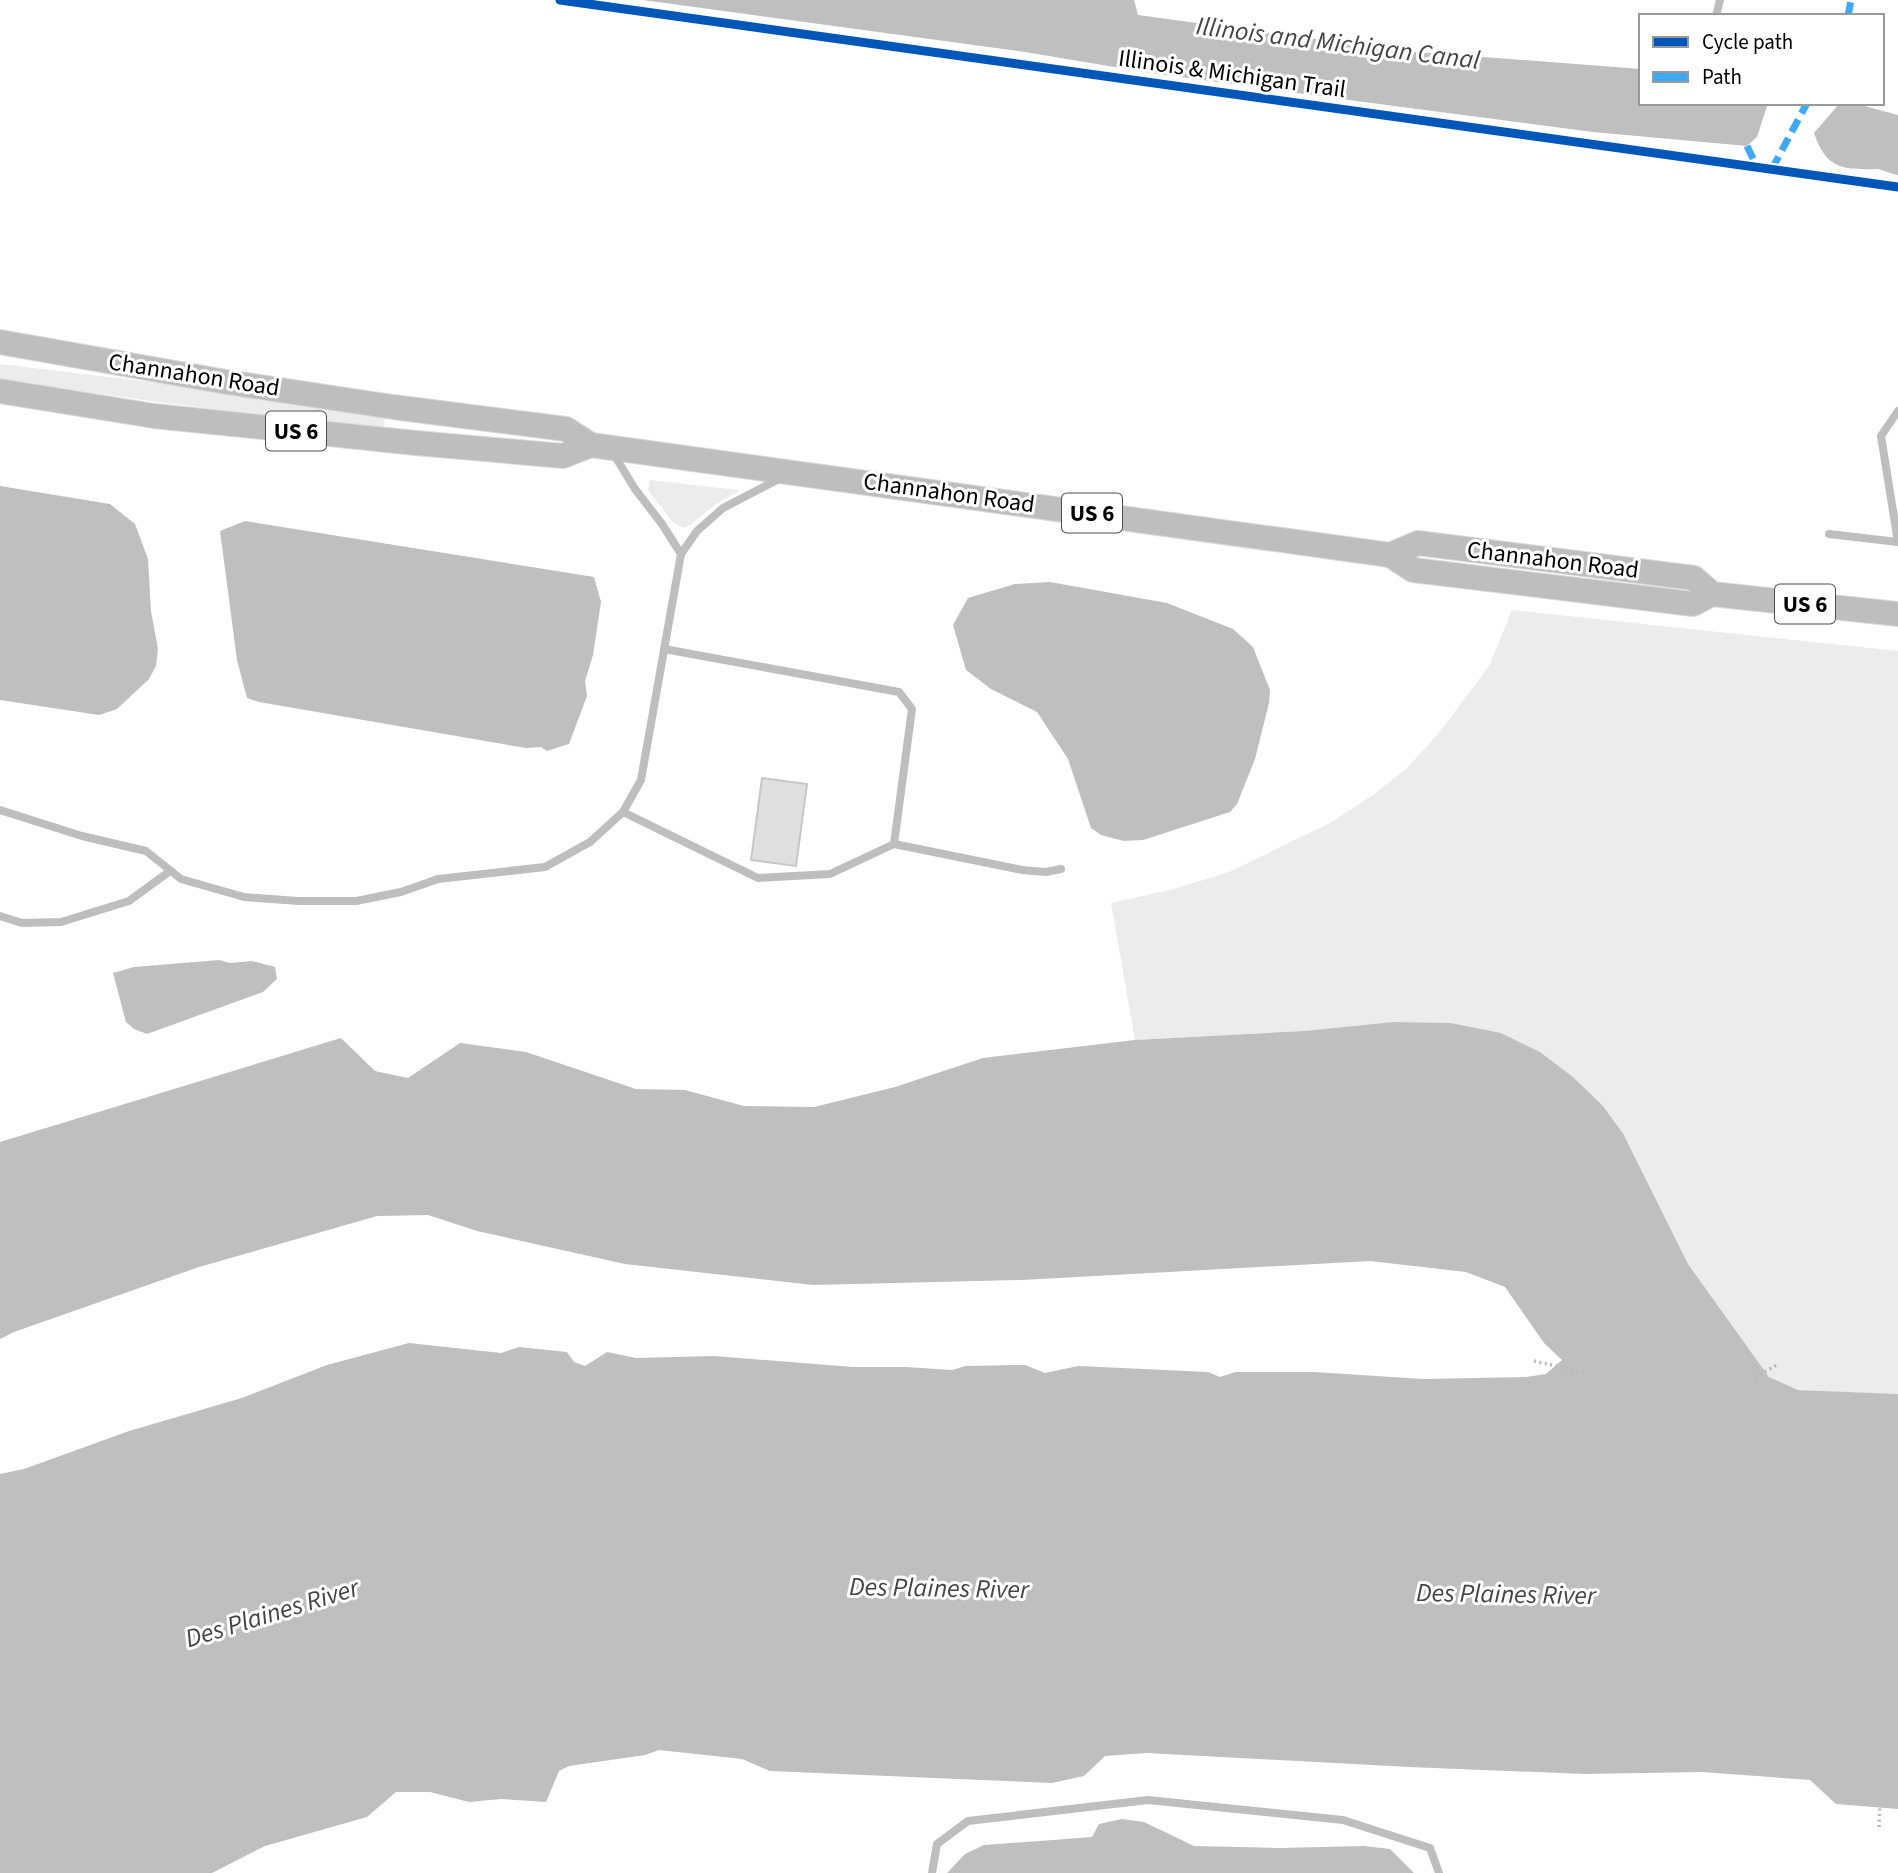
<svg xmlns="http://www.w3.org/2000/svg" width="1898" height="1873" font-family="'Source Sans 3',sans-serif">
<rect width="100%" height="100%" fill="#fff"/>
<g fill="#ececec">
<path d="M0 364 159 383 385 417 384 427C255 415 128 400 0 378Z"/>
<polygon points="650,480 738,490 739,491 716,504 690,525 683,528 672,521 648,490"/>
<polygon points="1512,610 1898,651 1898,1394 1798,1390 1769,1377 1688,1264 1626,1138 1603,1106 1573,1077 1540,1052 1501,1033 1451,1023 1393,1022 1304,1031 1135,1040 1111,903 1174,889 1229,872 1330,823 1370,797 1406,769 1438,734 1489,666"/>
</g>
<g fill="#bfbfbf">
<polygon points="643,0 1134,0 1138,15 1404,51 1641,69 1641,103 1768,103 1757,137 1747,146 1593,132 1364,102 1144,72 1025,52"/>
<path d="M1840 103H1853L1898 115V175C1891 174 1882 169 1876 169 1841 170 1826 168 1814 133Z"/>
<polygon points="0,486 110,504 135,524 148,559 151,611 158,649 156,666 149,679 117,709 99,715 0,700"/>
<polygon points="245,521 594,577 601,602 593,655 585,681 587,696 569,744 547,751 541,747 526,748 259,702 247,698 237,660 220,531"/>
<polygon points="1050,582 1167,603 1233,629 1253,647 1270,690 1269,703 1255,759 1237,804 1230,812 1143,840 1124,841 1101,835 1091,828 1068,759 1037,712 991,689 966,670 953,625 968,598 1015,584"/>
<polygon points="219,960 230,963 252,961 275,967 277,979 263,992 147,1034 134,1029 126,1022 113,973 134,967"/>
<polygon points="1393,1022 1451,1023 1501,1033 1540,1052 1573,1077 1603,1106 1624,1135 1688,1264 1769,1377 1798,1390 1898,1394 1898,1809 1836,1804 1810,1780 1702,1772 1584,1774 1409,1767 1147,1753 1105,1756 1084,1776 1052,1783 770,1771 742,1759 659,1750 645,1755 569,1766 559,1771 546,1802 501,1799 469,1802 430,1792 396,1792 367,1817 265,1846 212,1873 0,1873 0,1474 24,1469 129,1431 242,1398 327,1365 409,1343 501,1353 519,1347 567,1352 574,1362 585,1366 607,1352 636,1358 714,1356 853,1367 906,1367 952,1370 966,1366 1025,1365 1045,1373 1078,1366 1208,1372 1220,1377 1235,1372 1314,1372 1423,1379 1526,1377 1546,1374 1562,1360 1544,1343 1505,1287 1466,1272 1370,1261 1022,1280 813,1285 625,1264 477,1231 428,1215 377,1216 199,1267 14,1332 0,1339 0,1142 341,1038 375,1071 408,1078 460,1043 526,1052 636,1089 685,1090 744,1106 814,1107 895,1087 983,1058 1135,1040 1304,1031"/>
<polygon points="1122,1819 1144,1822 1194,1846 1280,1848 1364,1846 1390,1849 1414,1873 947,1873 965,1854 984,1845 1092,1837 1099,1824"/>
</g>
<polygon fill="#dfdfdf" stroke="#c7c7c7" stroke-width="2" points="762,778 807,784 796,866 751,860"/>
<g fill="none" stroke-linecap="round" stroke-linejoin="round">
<g stroke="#dbdbdb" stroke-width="26">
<g id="primary">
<polyline points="0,342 226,382 393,407 566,429 591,445 1390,555 1413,570 1693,604 1712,594"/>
<polyline points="0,391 154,416 416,443 563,456 591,445"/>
<polyline points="1390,555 1418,543 1694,578 1712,594 1898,614"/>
</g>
</g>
<g stroke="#b9b9b9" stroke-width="3.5" stroke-dasharray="2 3.5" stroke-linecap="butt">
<polyline points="1534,1361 1588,1373"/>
<polyline points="1755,1377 1777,1365"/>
<polyline points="1879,1827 1880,1799"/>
</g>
<g stroke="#bebebe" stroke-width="8">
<polyline points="1716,16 1720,0"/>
<polyline points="613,453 635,489 662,524 681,554 697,531 723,508 783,477"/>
<polyline points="1829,534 1898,542"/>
<polyline points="1898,542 1881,436 1898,411"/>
<polyline points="664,649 899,692 912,709 894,844"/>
<polyline points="0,810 82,836 146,851 181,879 244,897 298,901 356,901 401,892 438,879 545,867 590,842 623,812 641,780 681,554"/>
<polyline points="623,812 758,878 830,874 894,844 1022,870 1046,872 1061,869"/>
<polyline points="0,916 22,923 61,922 129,901 170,871"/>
<polyline points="932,1873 937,1844 968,1821 1148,1800 1343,1820 1430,1848 1439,1873"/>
</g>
<use href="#primary" stroke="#bebebe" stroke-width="24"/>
<g stroke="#3fa9f5" stroke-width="7" stroke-dasharray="14 7" stroke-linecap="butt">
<polyline points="1848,16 1851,0"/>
<polyline points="1747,146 1757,167"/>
<polyline points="1772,169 1807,103"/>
</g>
<g stroke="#fff" stroke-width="13">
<polyline id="cycleway" points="560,0 1898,187"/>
</g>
<use href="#cycleway" stroke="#0057b8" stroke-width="9"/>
</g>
<g text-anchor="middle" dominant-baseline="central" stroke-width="6" stroke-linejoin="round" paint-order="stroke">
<g fill="#fff" stroke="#4c4c4c" stroke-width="2">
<rect x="266" y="411.5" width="60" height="39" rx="5"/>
<rect x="1062" y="493.5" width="60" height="39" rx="5"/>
<rect x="1775" y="584.5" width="60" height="39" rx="5"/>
</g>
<g font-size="23" font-weight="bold" fill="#000">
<text x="296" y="431">US 6</text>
<text x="1092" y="513">US 6</text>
<text x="1805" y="604">US 6</text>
</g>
<g font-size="24" fill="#000" stroke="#fff">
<text transform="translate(1232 74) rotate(8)">Illinois &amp; Michigan Trail</text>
<text transform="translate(194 375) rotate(9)">Channahon Road</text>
<text transform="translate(949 493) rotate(8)">Channahon Road</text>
<text transform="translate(1553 560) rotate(7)">Channahon Road</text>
</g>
<g font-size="26" font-style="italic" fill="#444" stroke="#fff">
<text transform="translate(1338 43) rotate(7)">Illinois and Michigan Canal</text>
<text transform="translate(939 1588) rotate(1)">Des Plaines River</text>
<text transform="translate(1506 1594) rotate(1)">Des Plaines River</text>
<text transform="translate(272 1613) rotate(-17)">Des Plaines River</text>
</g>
</g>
<rect x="1639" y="14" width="245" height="91" fill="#ffffff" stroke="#999999" stroke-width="2"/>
<rect x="1653" y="37" width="35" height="10" fill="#0057b8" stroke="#999999" stroke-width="2"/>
<text x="1702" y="49" font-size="21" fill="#000000">Cycle path</text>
<rect x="1653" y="72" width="35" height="10" fill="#3fa9f5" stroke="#999999" stroke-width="2"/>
<text x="1702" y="84" font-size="21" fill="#000000">Path</text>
</svg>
